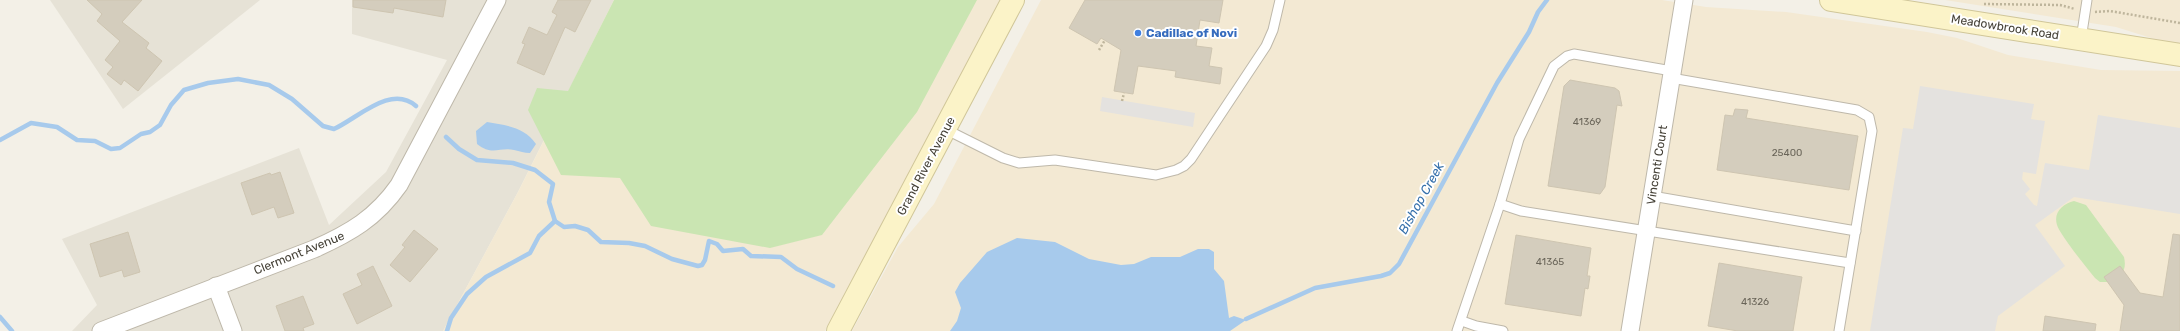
<svg xmlns="http://www.w3.org/2000/svg" width="2180" height="331" font-family="Rubik,sans-serif">
<rect width="100%" height="100%" fill="#f3f0e7"/>
<g fill="#e6e2d6">
<polygon points="50,0 260,0 123,109"/>
<polygon points="352,0 614,0 518,192 443,331 72,331 97,305 62,239 299,148 329,225 386,172 447,60 352,34"/>
</g>
<g fill="#f3e9d3">
<polygon points="614,0 1001,0 825,331 443,331 518,192"/>
<polygon points="1041,0 1662,0 1706,7 1786,12 1927,32 1957,38 2008,55 2101,70 2180,71 2180,331 852,331 898,247 934,204"/>
<polygon points="1945,0 2180,0 2180,47 2116,27"/>
</g>
<g fill="#cae5b2">
<polygon points="614,0 977,0 917,112 822,235 770,248 651,226 620,178 561,175 528,110 537,88 568,91"/>
<path d="M2074 201 2086 205 2124 257C2127 270 2122 275 2112 282H2100L2095 278C2087 268 2060 235 2057 225 2053 212 2063 204 2074 201Z"/>
</g>
<g fill="#e4e2df">
<polygon points="1920,86 2034,104 2031,119 2045,121 2036,174 2023,172 2022,179 2030,189 2025,194 2034,205 2037,206 2045,163 2089,170 2098,115 2180,128 2180,214 2074,197 2035,225 2065,266 1998,316 1995,331 1870,331 1903,128 1913,129"/>
<polygon points="1102,97 1195,113 1193,127 1100,111"/>
</g>
<g fill="#a7caec">
<path d="M487 122C505 125 525 127 536 144L530 153C524 153 520 151 514 150 499 147 492 156 477 144L476 131Z"/>
<polygon points="1017,238 1055,242 1089,259 1121,265 1134,264 1151,257 1180,257 1198,249 1209,249 1214,252 1214,269 1224,281 1229,318 1234,316 1246,320 1230,331 950,331 957,321 961,308 955,292 960,283 987,252"/>
</g>
<g fill="none" stroke-linecap="round" stroke-linejoin="round">
<g stroke="#a7caec" stroke-width="4.5">
<polyline points="446,137 459,149 477,160 513,163 535,170 553,184 549,202 555,221 564,227 575,226 588,230 601,242 629,243 645,246 672,259 698,266 702,265 705,260 709,241 717,244 723,251 743,249 751,256 781,257 797,269 833,286"/>
<path d="M0 140 31 123 57 127 77 140 95 141 111 149 120 148 141 134 150 132 160 125 171 105 184 90 208 83 238 79 269 85 292 99 323 126 334 129C358 118 391 84 416 106"/>
<polyline points="0,317 12,331"/>
<polyline points="1246,319 1315,288 1381,276 1390,273 1399,264 1497,83 1529,32 1538,12 1547,0"/>
<polyline points="447,331 451,318 467,294 486,277 530,253 539,236 555,221"/>
</g>
</g>
<g fill="#d4cdbd" stroke="#cec5b1">
<polygon points="87,0 142,0 122,22 149,43 146,48 162,61 138,91 124,80 121,85 107,74 113,67 105,60 120,41 97,21 102,14"/>
<polygon points="353,0 446,0 443,17 394,8 393,13 353,7"/>
<polygon points="558,0 591,0 575,32 565,27 544,75 517,63 525,44 522,43 529,27 547,35 557,15 552,12"/>
<polygon points="1085,0 1223,0 1219,23 1200,20 1196,46 1212,48 1209,66 1222,68 1220,84 1175,77 1176,71 1138,66 1133,94 1114,91 1121,50 1101,38 1097,44 1069,28"/>
<polygon points="1570,80 1615,88 1619,91 1622,106 1617,105 1605,187 1600,194 1548,186 1564,86"/>
<polygon points="1735,109 1748,110 1746,118 1858,136 1849,190 1717,170 1725,115 1733,116"/>
<polygon points="280,172 294,213 278,218 274,207 252,215 241,183 270,173 271,175"/>
<polygon points="414,230 438,249 410,282 390,265 405,247 402,245"/>
<polygon points="128,232 140,272 124,277 122,270 100,277 90,244"/>
<polygon points="2173,234 2180,235 2180,331 2120,331 2124,305 2104,277 2120,266 2140,293 2163,297"/>
<polygon points="1516,235 1591,248 1587,276 1590,276 1588,289 1585,288 1581,316 1505,304"/>
<polygon points="1719,263 1802,277 1793,331 1738,331 1708,326"/>
<polygon points="373,266 392,306 357,324 343,294 362,285 357,274"/>
<polygon points="303,296 314,324 303,328 304,331 285,331 276,306"/>
<polygon points="2045,316 2096,324 2095,331 2043,331"/>
</g>
<g fill="none" stroke-linecap="round" stroke-linejoin="round">
<g stroke="#beb8aa" stroke-width="11">
<g id="lane">
<polyline points="2081,39 2087,0"/>
<polyline points="1671,78 1857,110 1869,117 1872,131 1839,331"/>
<polyline points="945,129 1003,158 1019,163 1055,160 1156,175 1176,170 1184,166 1191,159 1266,46 1273,30 1280,0"/>
<polyline points="1652,196 1856,231"/>
<polyline points="1500,204 1521,211 1850,263"/>
<polyline points="1462,321 1476,326 1503,331"/>
<polyline points="1457,331 1500,204 1519,139 1554,66 1567,56 1574,54 1672,71"/>
</g>
</g>
<g stroke="#beb8aa" stroke-width="19">
<g id="street">
<polyline points="216,286 233,331"/>
<path d="M101 331 314 249C350 233 376 218 399 185L497 0"/>
<polyline points="1630,331 1684,0"/>
</g>
</g>
<g stroke="#d0c699" stroke-width="24">
<g id="secondary">
<polyline points="1831,0 2180,55"/>
<polyline points="838,331 1013,0"/>
</g>
</g>
<g stroke="#beb59c" stroke-width="2.5" stroke-dasharray="2 2" stroke-linecap="butt">
<polyline points="1984,4 2060,5 2075,9"/>
<polyline points="2095,12 2110,11 2180,23"/>
<polyline points="1099,50 1105,40"/>
<polyline points="1122,101 1124,93"/>
</g>
<use href="#lane" stroke="#fff" stroke-width="9"/>
<use href="#street" stroke="#fff" stroke-width="17"/>
<use href="#secondary" stroke="#fbf3c8" stroke-width="22"/>
</g>
<circle fill="#3f7fe0" stroke="#fff" stroke-width="1.5" cx="1138" cy="33" r="4"/>
<g text-anchor="middle" dominant-baseline="central" stroke-width="4" stroke-linejoin="round" paint-order="stroke">
<g font-size="10" fill="#696458">
<text x="1587" y="122">41369</text>
<text x="1787" y="153">25400</text>
<text x="1550" y="262">41365</text>
<text x="1755" y="302">41326</text>
</g>
<g font-size="12" fill="#454137" stroke="#fff">
<text transform="translate(2005 27) rotate(9)">Meadowbrook Road</text>
<text transform="translate(1657 165) rotate(-81)">Vincenti Court</text>
<text transform="translate(926 166) rotate(-62)">Grand River Avenue</text>
<text transform="translate(299 253) rotate(-22)">Clermont Avenue</text>
</g>
<g font-size="12" font-weight="bold" fill="#366cbe" stroke="#fff" text-anchor="start">
<text x="1146" y="33">Cadillac of Novi</text>
</g>
<g font-size="13" font-style="italic" fill="#3670ab" stroke="#fff">
<text transform="translate(1421 198) rotate(-61)">Bishop Creek</text>
</g>
</g>
</svg>
